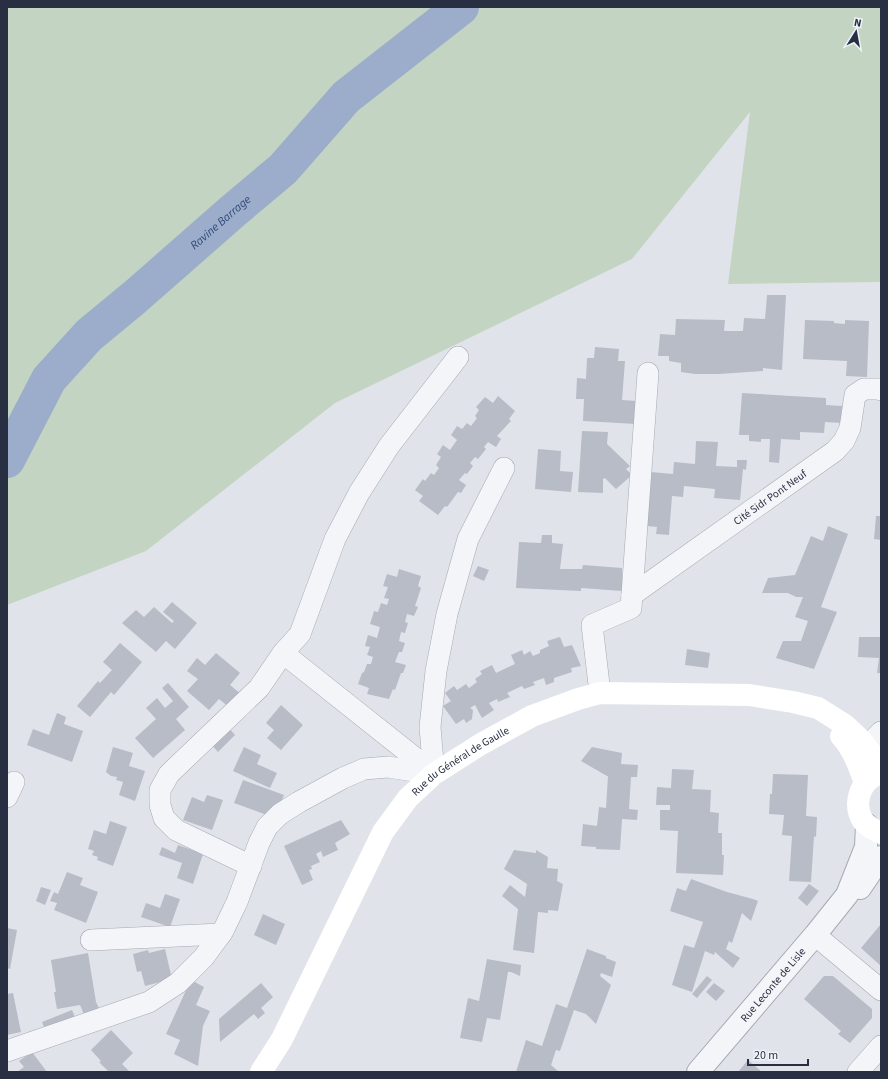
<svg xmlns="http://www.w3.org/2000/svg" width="888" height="1079" font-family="'Source Sans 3',sans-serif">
<rect width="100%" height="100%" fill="#e1e3ea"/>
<polygon fill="#c4d4c2" points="7,7 881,7 881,282 728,284 750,112 632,259 335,403 146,551 7,605"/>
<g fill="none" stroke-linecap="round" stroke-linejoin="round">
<path stroke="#9badcb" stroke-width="36" id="s1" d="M7 460 49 379 89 335 135 297 233 211 283 169 346 97 461 7"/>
</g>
<g fill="#b8bcc7">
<polygon points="767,295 786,295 782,370 763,368 763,371 719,374 695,374 681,372 681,363 669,361 669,356 658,356 660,334 675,335 676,319 725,320 724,331 743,331 744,318 765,319"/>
<polygon points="805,320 834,321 834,323 845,324 845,320 869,321 867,377 846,376 847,361 803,359"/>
<polygon points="595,347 619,349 618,361 625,361 622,400 637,401 636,424 583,421 584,399 576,399 577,378 586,379 587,358 594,358"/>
<polygon points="742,393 826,398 826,405 842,406 841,423 825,422 824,433 800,432 800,440 781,439 779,463 769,462 770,439 761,439 761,442 749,441 749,435 739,435"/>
<polygon points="498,396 515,411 509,419 511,421 497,436 501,439 496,447 488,442 484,447 486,449 478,459 475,457 470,463 473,466 467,474 465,473 459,480 466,485 461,493 458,492 447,507 445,506 438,515 419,501 423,496 415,490 423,479 425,481 431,473 434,475 439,468 436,465 441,457 437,454 443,445 450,450 457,440 451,435 457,426 462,429 467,423 471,426 477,418 475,416 479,410 476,407 485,397 493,403"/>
<polygon points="582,431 608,432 607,444 630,466 626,469 632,475 616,489 605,478 603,479 603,493 578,492"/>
<polygon points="696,441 718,442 716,466 737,467 737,460 747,460 746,470 743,469 740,500 714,498 715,489 684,486 683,497 672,496 669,535 656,534 657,527 647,526 651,472 673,474 674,462 695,464"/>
<polygon points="538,449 561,451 560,471 573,472 571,492 535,489"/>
<polygon points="876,516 881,516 881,540 874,539"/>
<polygon points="828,526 848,534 821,607 837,612 814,669 776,658 783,641 801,641 808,621 795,617 803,597 796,597 788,593 762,593 768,578 795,575 811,536 823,541"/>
<polygon points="542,535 552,535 552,543 563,544 560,569 582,569 583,565 622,568 622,591 581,588 581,591 516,588 519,542 541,543"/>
<polygon points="478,566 489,570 484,581 473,576"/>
<polygon points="399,569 421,576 418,586 421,588 415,606 418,607 414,616 407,614 405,622 408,623 405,633 401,632 399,641 405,643 402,652 399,652 395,662 406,665 403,673 401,673 395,690 393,689 389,699 367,694 369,688 358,684 362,673 364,672 367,664 371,664 373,657 367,655 370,647 365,646 368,635 377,638 380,627 370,624 374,611 378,612 381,603 387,605 389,599 384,598 388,587 383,586 387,574 397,577"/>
<polygon points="172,602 197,623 175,649 166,641 156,652 122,623 136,610 144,617 154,607 172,623 174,621 163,612"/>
<polygon points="560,637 564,647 572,645 581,666 571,668 572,672 554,678 554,682 546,685 544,678 533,682 535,685 524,689 522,686 507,693 510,697 498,702 497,699 489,703 494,710 482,718 475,705 470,708 473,710 472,719 466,723 464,719 456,724 443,706 451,701 445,693 454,686 457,690 466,684 469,688 477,682 475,679 482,674 480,671 492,665 496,673 515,664 511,655 522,650 524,655 530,651 533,656 540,653 540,650 549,646 547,641"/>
<polygon points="859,637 881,637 881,673 877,673 879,658 858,657"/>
<polygon points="120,643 142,662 114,695 111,692 90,717 77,706 98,681 100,683 112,670 103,662"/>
<polygon points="687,649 710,653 708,668 685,665"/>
<polygon points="216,653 240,673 230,685 242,695 230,708 219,699 209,710 187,691 198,679 187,671 197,658 205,665"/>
<polygon points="168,683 189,707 176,719 185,730 153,758 135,738 156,719 146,708 157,698 165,708 173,701 162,688"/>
<polygon points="281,705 303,725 281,750 267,738 274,730 266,723"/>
<polygon points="57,713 66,717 64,724 83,731 72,762 27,745 33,729 49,735"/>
<polygon points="228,727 235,735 218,752 211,744"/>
<polygon points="113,747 133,753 129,766 145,771 135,801 119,795 123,782 116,780 117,777 111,776 106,772"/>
<polygon points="244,747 261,755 257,764 277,773 270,788 233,771"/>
<polygon points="592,747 622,753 621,764 638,765 637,777 631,777 629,809 638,810 637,820 622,819 620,850 596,849 596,847 581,846 583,824 597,826 599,807 606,808 608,776 607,776 581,761"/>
<polygon points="672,769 694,770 692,789 711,790 710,812 719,813 718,833 722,833 722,855 724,855 723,875 676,873 678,831 660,830 660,810 670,810 670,805 656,805 657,787 671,788"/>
<polygon points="773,774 808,775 806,816 817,817 816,837 814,836 811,882 789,881 792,836 782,835 784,815 769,814 770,794 772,794"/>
<polygon points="243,780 284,795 275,818 234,803"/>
<polygon points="207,795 223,800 212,830 183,820 192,797 204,802"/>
<polygon points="341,820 350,834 335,843 338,850 323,857 321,851 316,854 320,862 311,866 312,869 309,870 313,880 302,885 284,846"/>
<polygon points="110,821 127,827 113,866 97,860 98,857 92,855 94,851 88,849 94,830 106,834"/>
<polygon points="178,845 203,854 193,884 177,878 182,863 159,855 162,847 175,853"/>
<polygon points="514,850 536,853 536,850 548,857 547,868 558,869 557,881 563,884 558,911 548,910 548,913 538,912 534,953 513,950 518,909 502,896 510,885 525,897 527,884 504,869"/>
<polygon points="67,872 83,878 80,885 98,892 86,923 54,910 57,903 50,901 54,892 58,894"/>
<polygon points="691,879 727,892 753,899 758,901 751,921 742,913 732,943 729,941 726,949 740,958 733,968 715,952 714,955 705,951 692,992 672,985 684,945 694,948 703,922 670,911 677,888 686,891"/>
<polygon points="809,884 819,891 807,906 798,898"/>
<polygon points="41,887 51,890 45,905 36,901"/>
<polygon points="165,894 180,899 170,927 141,917 146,903 160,908"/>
<polygon points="263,914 285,924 276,945 254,935"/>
<polygon points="881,924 881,966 861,948"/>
<polygon points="7,928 17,930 10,969 7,968"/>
<polygon points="165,949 172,979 145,986 141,971 137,972 133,954 148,950 149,953"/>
<polygon points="587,949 606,956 606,958 616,962 612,977 601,973 600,976 611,985 596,1024 586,1014 574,1010 560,1051 556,1050 551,1065 559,1072 516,1072 526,1040 542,1046 556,1004 567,1008"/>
<polygon points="88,953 96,1002 101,1012 86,1019 80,1005 57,1009 54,992 56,992 51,960"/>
<polygon points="487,959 521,965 520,976 511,972 508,972 500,1020 487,1018 482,1042 460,1038 468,998 479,1001"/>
<polygon points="707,976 712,980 697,998 692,994"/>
<polygon points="824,976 833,976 872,1009 872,1018 850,1043 838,1034 841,1031 804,999"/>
<polygon points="193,981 204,987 196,1005 210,1011 203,1026 198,1066 174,1054 180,1040 166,1034 188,986"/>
<polygon points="261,983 273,997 261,1008 265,1013 258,1019 254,1014 220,1042 219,1019"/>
<polygon points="714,983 725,991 716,1001 706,992"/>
<polygon points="13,993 21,1032 7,1035 7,994"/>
<polygon points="72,1010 77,1022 47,1035 42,1022"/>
<polygon points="111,1030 133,1053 122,1064 130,1072 109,1072 99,1062 101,1061 91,1050"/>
<polygon points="32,1052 47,1072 17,1072 24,1067 19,1061"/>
<polygon points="748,1060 762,1072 738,1072"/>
</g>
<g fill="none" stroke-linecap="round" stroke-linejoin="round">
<g stroke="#a6a9b4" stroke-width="22">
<g id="minor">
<path id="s2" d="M632 595 835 451 844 441 850 428 855 395 864 389H879L881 390"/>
<polyline points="283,653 434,773"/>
<polyline points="600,693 592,625 631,608 648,373"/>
<polyline points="866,747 881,732"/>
<polyline points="434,774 430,727 436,671 447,614 468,539 504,468"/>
<polyline points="7,797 14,782"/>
<polyline points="251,866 176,830 164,818 160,805 160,790 169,774 259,688 283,653 300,634 335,539 359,493 389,446 458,357"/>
<polyline points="815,935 881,990"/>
<polyline points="91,940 221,934"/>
<polyline points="7,1051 149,1002 178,983 204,957 223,931 237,902 259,843 267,827 280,814 299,802 343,778 364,769 388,767 434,774"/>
<polyline points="858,1072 881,1046"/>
</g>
</g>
<g stroke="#a6a9b4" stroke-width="24">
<g id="tertiary">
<polyline points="860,888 881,857"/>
<path id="s3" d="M698 1072 815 935 847 895 866 847 867 825"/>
</g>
</g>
<use href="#minor" stroke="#f4f5f8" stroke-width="21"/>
<use href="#tertiary" stroke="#f4f5f8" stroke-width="22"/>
<g stroke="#fff" stroke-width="22">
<path d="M841 736C853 749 859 766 865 783"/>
<path d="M876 775C859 783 853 805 863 821 868 827 874 830 881 833"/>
<path id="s4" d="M261 1072 282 1039 383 832 408 798 434 774 481 744 532 716 578 699 600 693 749 695 793 702 818 708 845 725 862 741 874 757 881 763"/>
</g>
</g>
<g text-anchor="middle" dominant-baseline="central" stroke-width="3" stroke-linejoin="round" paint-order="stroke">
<g font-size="11" fill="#282f42" stroke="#f0f3f7">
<text stroke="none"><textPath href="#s2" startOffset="169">Cité Sidr Pont Neuf</textPath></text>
<text stroke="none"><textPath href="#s4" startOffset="376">Rue du Général de Gaulle</textPath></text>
<text stroke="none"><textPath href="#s3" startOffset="115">Rue Leconte de Lisle</textPath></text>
</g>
<g font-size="12" font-style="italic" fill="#314978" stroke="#f0f3f7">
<text stroke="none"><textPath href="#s1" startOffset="324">Ravine Barrage</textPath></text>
</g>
</g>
<rect width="888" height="1079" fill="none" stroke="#282f42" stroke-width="16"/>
<g transform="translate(856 32) rotate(11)" stroke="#f0f3f7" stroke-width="3" paint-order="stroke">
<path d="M0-3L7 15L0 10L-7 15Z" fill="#282f42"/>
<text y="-6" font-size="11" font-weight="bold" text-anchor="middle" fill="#282f42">N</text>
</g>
<path d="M748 1059v6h60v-6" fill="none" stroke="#282f42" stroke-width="2"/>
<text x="754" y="1059" font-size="12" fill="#282f42" stroke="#f0f3f7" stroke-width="3" paint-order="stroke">20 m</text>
</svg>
